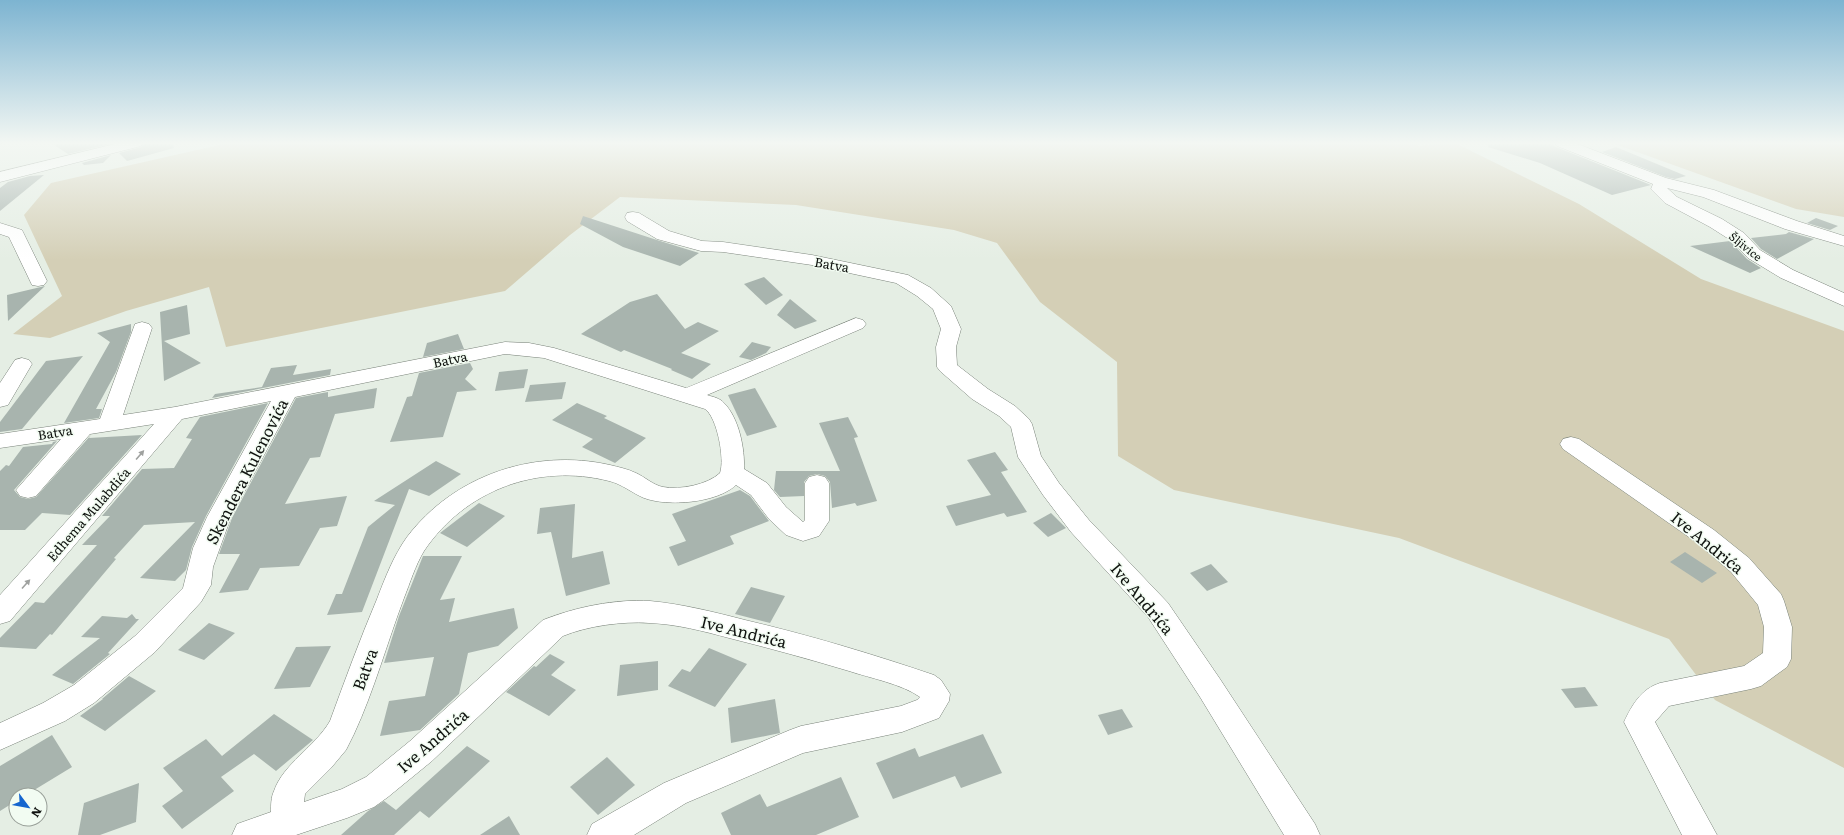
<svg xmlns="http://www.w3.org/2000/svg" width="1844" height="835" font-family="Literata,serif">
<rect width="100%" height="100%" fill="#e5eee4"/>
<g fill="#d4cfb6">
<polygon points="228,143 1413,143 1419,146 1455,143 1579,204 1701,279 1844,331 1844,768 1715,700 1669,639 1399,538 1174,490 1118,456 1117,362 1040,302 997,243 954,230 796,205 620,197 570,235 505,291 226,347 209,287 126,311 50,338 13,334 62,296 24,215 51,183"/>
<polygon points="1612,143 1844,143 1844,217 1796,209"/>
</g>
<g fill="#a8b4ae">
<polygon points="51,143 114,143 68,154"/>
<polygon points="144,143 173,143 174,148 127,161 119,153 141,147"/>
<polygon points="1489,143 1549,143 1556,147 1651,185 1612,195 1540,163 1488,147"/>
<polygon points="1616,147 1686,176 1675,179 1666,177 1602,152"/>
<polygon points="111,155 103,163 84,165 82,163"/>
<polygon points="44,175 0,211 0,188 8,182 30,176"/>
<polygon points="583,216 657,240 699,253 680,266 623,247 580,224"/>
<polygon points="1816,218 1838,226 1830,230 1807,223"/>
<polygon points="1789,232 1814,239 1777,259 1761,249 1751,238 1786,234"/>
<polygon points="1730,241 1747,259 1761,268 1750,273 1690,246"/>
<polygon points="764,277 783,295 766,305 744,284"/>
<polygon points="45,286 8,321 7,295"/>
<polygon points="657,294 685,329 698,322 719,331 681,353 711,364 692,379 671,370 672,369 624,350 621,352 581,334 630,302"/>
<polygon points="790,299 817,321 795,329 777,315"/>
<polygon points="187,305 190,334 164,341 201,363 164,381 160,312"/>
<polygon points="131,324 131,332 116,372 96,409 102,409 99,418 64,423 110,342 97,333"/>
<polygon points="458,334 464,349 423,357 427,343"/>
<polygon points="752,342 771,347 766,353 751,360 739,357"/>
<polygon points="83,356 22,429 0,432 0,422 46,361"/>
<polygon points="470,363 473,369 465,379 477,390 457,392 443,437 390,442 407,397 412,396 419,373"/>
<polygon points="297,365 293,375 331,369 330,375 212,398 215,394 262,387 271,368"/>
<polygon points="528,369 524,388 495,391 499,372"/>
<polygon points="566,382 562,399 525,402 530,385"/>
<polygon points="377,388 374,408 335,414 320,457 310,458 285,504 347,496 337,526 320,528 299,566 260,568 248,590 219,593 240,554 219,554 232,518 296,398 328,392 328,397"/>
<polygon points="755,388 777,427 747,436 728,395"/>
<polygon points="268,403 206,516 192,547 186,570 175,581 140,578 195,522 144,525 114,558 116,559 52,635 50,634 36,649 0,647 0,638 35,602 44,603 97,545 82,545 110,516 102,516 142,469 174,468 192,439 186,438 200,417"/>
<polygon points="577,403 607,416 604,418 646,438 615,463 582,447 593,439 552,420"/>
<polygon points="848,417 858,437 854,438 877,501 857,506 855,503 832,508 830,482 825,476 817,474 809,476 804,482 804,496 780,497 774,490 776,471 840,471 819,423"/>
<polygon points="91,435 89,438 142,435 70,515 42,513 25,530 0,530 0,471 6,465 9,466 23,447 52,444 53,442 57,441 14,490 20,497 28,499 36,497"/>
<polygon points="995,452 1008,470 1001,472 1027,512 1007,517 1004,513 956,526 946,506 991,495 967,460"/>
<polygon points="436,461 461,474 429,496 409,489 362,612 327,615 336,594 342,594 368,527 395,505 374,501"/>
<polygon points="740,490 750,496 769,521 730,536 734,544 678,566 669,547 686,541 672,514"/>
<polygon points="479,503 505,516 467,547 440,533"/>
<polygon points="575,504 572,558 603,551 610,584 566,596 551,532 537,534 540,508"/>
<polygon points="1051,513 1066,528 1048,537 1033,523"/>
<polygon points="1685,552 1717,573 1702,583 1670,562"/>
<polygon points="423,556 462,556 440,600 455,598 449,622 514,608 518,628 498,646 468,653 459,694 420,730 380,736 389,701 425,696 434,657 384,663 399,616"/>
<polygon points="1211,564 1228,582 1207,591 1190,573"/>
<polygon points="751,587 785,596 770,623 735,614"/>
<polygon points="132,614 136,619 139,619 108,653 110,654 73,684 52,675 100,638 81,637 102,616 127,618"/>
<polygon points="209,623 235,633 204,660 178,650"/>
<polygon points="331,646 310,687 274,689 296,647"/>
<polygon points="709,648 747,664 715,707 668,686 682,669 690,672"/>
<polygon points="550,654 565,662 551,675 576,690 549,716 506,692 534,666 536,667"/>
<polygon points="658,661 658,690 617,696 620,665"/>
<polygon points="129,676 156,691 105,731 80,716 103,699 102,699"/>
<polygon points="1585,687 1598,706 1575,708 1561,689"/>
<polygon points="775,699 780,733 731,743 728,708"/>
<polygon points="1122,709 1133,727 1108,735 1098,715"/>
<polygon points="274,714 313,740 276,771 254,754 221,777 234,791 182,829 162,806 183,791 163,768 206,739 222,756"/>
<polygon points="983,734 1002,773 961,788 955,776 893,799 876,763 915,748 919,757"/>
<polygon points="52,735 72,767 26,795 16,795 16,801 0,811 0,766"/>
<polygon points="467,746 490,761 429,818 420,811 394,835 341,835 368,811 384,801 396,810"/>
<polygon points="607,757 635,785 598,815 570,787"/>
<polygon points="841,777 859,817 816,835 731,835 721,813 760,794 767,807"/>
<polygon points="139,783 136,822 100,835 78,835 84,803"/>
<polygon points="509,816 520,835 480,835"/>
</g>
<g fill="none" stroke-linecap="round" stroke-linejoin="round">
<g stroke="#7a837a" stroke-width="1">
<g id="minor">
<polygon points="119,143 143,143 141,146 0,182 0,172"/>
<polygon points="1555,143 1575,143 1666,178 1714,190 1797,221 1844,236 1844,246 1785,229 1703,197 1667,188 1677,197 1722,219 1744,233 1760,250 1793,270 1844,293 1844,306 1781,278 1748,258 1732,241 1710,227 1665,203 1651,189 1653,184 1557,146"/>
<polygon points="633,212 639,213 669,231 702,241 723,242 812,255 908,275 931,288 951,306 961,329 956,347 957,365 988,389 1015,406 1029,419 1032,424 1041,456 1059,483 1089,520 1168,603 1220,679 1315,824 1320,835 1284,835 1200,697 1148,617 1071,532 1043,495 1018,457 1011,427 999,416 972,399 940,371 937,367 936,347 941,329 933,309 917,296 896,283 812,265 723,252 701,251 657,239 627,221 625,217 627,213"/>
<polygon points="0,223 22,230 47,281 44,285 38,286 32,285 9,237 0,234"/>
<path d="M856 318 863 320 866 324 863 328 707 395C713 397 720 398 724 403 739 418 745 449 744 469L767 483 786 507 803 522 805 520V483L809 477 817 475 825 477 829 483V521L819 536 803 541 786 535 769 519 751 495 736 485C717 503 668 507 644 498 632 493 622 484 609 481 538 463 465 490 424 551 415 566 410 583 404 598 387 643 374 691 354 734L346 750 331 768 305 794 304 802 342 789 366 777 410 741 543 620C576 607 615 599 650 601 682 604 714 612 745 620 809 635 872 654 934 675L941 680 950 694 949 701 939 718 902 732 803 753 686 803 634 835H587L592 824 664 783 790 730 801 726 901 706 917 700 920 697C902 684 870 678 849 671 809 659 769 648 729 638 703 631 676 624 649 623 623 621 587 626 563 636L432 761 388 797 374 807 347 818 296 835H232L237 824 271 812C271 805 271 797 274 791 283 764 315 747 330 721 345 680 360 639 377 599 385 578 394 555 407 537 454 475 535 448 610 465 618 467 628 469 636 473 645 477 653 485 663 487 680 490 707 485 720 473 725 459 717 417 705 409L544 358 505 354 295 397 231 517 213 567 211 585 201 602 155 652 94 703 65 721 0 750V723L43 703 74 685 135 636 183 588 193 548 207 517 271 401 182 419 10 621 0 624V595L154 424 90 434 36 496 28 498 20 496 16 490 61 439 0 448V434L100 419 135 324 142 322 149 324 152 328 123 415 175 407 505 342 529 343 554 348 686 388Z"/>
<polygon points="22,358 29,360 32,364 8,405 0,407 0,383 15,360"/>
<path d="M1571 437 1579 439 1714 530 1749 558 1781 594 1784 601 1792 627 1791 659 1787 667 1761 686 1751 689 1669 706 1655 722 1717 835H1682L1624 722C1632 705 1641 689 1660 683L1744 666 1763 653 1764 627 1758 605 1731 572 1696 542 1563 449 1560 444 1563 439Z"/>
</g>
</g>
<polyline stroke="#8c928b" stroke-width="2" stroke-dasharray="2.5 1.5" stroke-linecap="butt" points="0,143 5,143"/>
<use href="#minor" fill="#fff" fill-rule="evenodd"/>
</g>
<defs><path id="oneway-solid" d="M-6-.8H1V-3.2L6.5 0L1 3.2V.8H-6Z"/></defs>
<g fill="#9fa19f">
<use href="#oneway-solid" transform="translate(140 455) rotate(-49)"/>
<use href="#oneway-solid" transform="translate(26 584) rotate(-48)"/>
</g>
<linearGradient id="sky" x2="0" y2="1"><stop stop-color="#7db4d1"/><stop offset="0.55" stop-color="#f3f7f3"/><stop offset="1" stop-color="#f3f7f3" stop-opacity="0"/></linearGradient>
<rect width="1844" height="260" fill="url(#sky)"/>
<g text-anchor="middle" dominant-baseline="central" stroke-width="3" stroke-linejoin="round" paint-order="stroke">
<g font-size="11" fill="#101310" stroke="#f2fcf2">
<text transform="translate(1746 246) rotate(39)">Šljivice</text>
</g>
<g font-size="13" fill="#101310" stroke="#f2fcf2">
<text transform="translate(832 264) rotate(10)">Batva</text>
<text transform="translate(450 359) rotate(-12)">Batva</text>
<text transform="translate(55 432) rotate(-9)">Batva</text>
<text transform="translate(88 514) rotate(-49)">Edhema Mulabdića</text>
</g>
<g font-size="16" fill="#101310" stroke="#f2fcf2">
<text transform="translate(246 471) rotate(-63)">Skendera Kulenovića</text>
<text transform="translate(1708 542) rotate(39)">Ive Andrića</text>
<text transform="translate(1143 598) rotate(50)">Ive Andrića</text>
<text transform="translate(744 631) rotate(14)">Ive Andrića</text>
<text transform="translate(364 669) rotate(-70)">Batva</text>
<text transform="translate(432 740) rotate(-41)">Ive Andrića</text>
</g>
</g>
<g transform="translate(28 807) rotate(122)"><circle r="19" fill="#f2fcf2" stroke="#989f98"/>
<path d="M0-3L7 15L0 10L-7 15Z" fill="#1465cf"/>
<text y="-6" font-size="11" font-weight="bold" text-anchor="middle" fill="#101310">N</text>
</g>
</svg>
